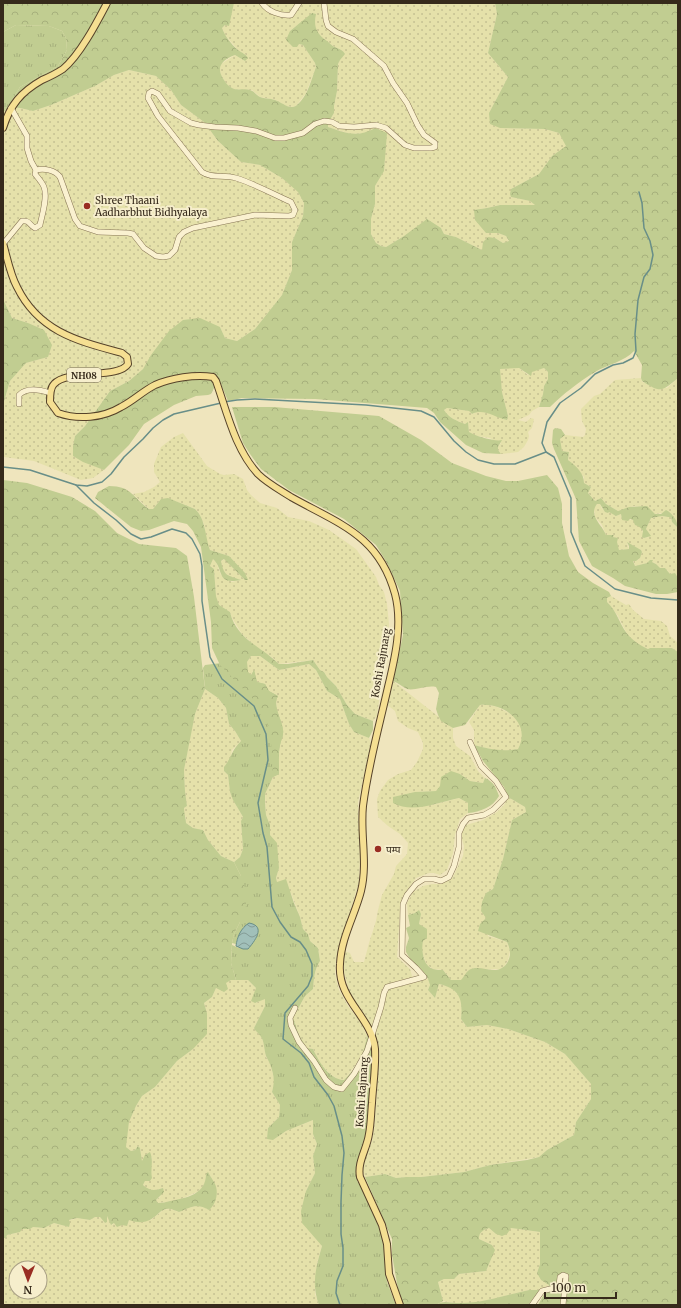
<svg xmlns="http://www.w3.org/2000/svg" width="681" height="1308" font-family="Merriweather,'Noto Sans Devanagari',serif">
<defs>
<pattern id="farmland-dots" width="8" height="8" patternUnits="userSpaceOnUse"><rect width="8" height="8" fill="#e5e1aa"/><path d="M2 2h.1M6 6h.1" fill="none" stroke="#c5c192" stroke-width="1.8" stroke-linecap="round"/></pattern>
<pattern id="grass-tufts" width="24" height="20" patternUnits="userSpaceOnUse"><rect width="24" height="20" fill="#c1cd91"/><path d="M3 7l-1-3M5 7V3M7 7l1-3M15 17l-1-3M17 17v-4M19 17l1-3" fill="none" stroke="#a6b07c"/></pattern>
<pattern id="forest-crowns" width="20" height="18" patternUnits="userSpaceOnUse"><rect width="20" height="18" fill="#c1cd91"/><path d="M2 6a3 3 0 1 1 6 0M12 15a3 3 0 1 1 6 0" fill="none" stroke="#a6b07c"/></pattern>
<pattern id="water-waves" width="16" height="10" patternUnits="userSpaceOnUse"><rect width="16" height="10" fill="#a1c0ba"/><path d="M0 5q4-4 8 0t8 0" fill="none" stroke="#849c96"/></pattern>
</defs>
<rect width="100%" height="100%" fill="#efe5bd"/>
<g fill="url(#farmland-dots)" fill-rule="evenodd">
<polygon points="234,3 495,3 497,14 488,53 508,77 489,113 500,128 545,129 559,133 567,146 552,156 539,174 511,189 511,197 530,201 536,205 500,205 487,208 480,209 486,233 498,233 506,236 509,242 503,243 495,238 482,250 456,237 444,234 441,228 404,236 386,247 381,246 376,243 371,234 371,219 375,204 375,186 384,170 385,156 375,128 366,133 351,134 327,127 328,123 334,113 334,106 337,91 338,64 343,51 333,46 320,37 316,30 314,22 296,26 290,31 299,44 303,45 315,63 316,67 306,93 296,106 293,107 286,106 276,100 260,97 252,90 233,89 227,85 221,75 219,67 221,64 235,55 245,61 246,55 239,51 225,35 222,28 225,25"/>
<polygon points="129,70 156,76 171,90 181,105 204,122 218,141 241,162 260,165 282,178 298,191 304,203 303,216 292,242 292,270 282,295 255,329 237,341 225,338 220,327 159,345 143,369 129,381 110,391 85,426 75,436 73,446 73,456 104,470 93,478 81,480 34,461 4,457 3,455 3,405 10,381 26,363 48,357 28,323 12,318 3,299 3,113 8,107 20,108 33,111 51,105 95,86 114,75"/>
<polygon points="511,367 519,368 528,375 533,371 544,368 548,372 548,379 544,386 543,394 539,407 532,411 529,415 518,420 526,422 531,418 534,419 532,428 528,432 529,436 528,440 524,447 518,452 501,454 498,450 498,447 501,443 499,441 495,441 490,438 472,435 469,432 468,423 465,424 455,420 447,415 444,410 447,408 469,411 472,414 479,411 493,414 507,420 508,416 502,392 499,369"/>
<polygon points="641,378 642,382 667,388 678,378 678,524 669,512 655,514 644,507 634,506 618,511 606,504 601,498 595,501 588,493 591,487 584,483 584,477 568,460 569,452 562,451 560,447 560,439 565,435 583,437 585,435 586,429 582,421 581,409 594,396 600,394 615,380"/>
<polygon points="183,433 207,466 220,474 224,475 234,474 243,479 247,490 251,495 260,503 277,508 288,517 309,521 329,530 356,549 376,577 379,585 384,592 387,604 389,624 386,661 381,673 381,687 377,716 373,721 355,714 347,705 336,686 327,677 324,672 320,670 313,660 279,664 273,658 255,646 242,634 232,618 230,612 219,606 216,596 214,569 210,566 213,558 216,562 221,575 232,582 240,580 230,577 225,573 222,568 221,561 225,559 245,580 229,556 210,550 206,541 204,524 198,512 195,509 175,501 161,499 153,509 149,509 133,494 144,492 154,487 160,482 154,472 154,464 161,447 174,437"/>
<polygon points="597,504 600,504 602,509 609,511 616,516 621,514 622,520 633,520 642,529 644,538 649,537 646,529 651,518 662,516 668,517 671,516 672,522 678,528 678,578 670,574 666,569 660,569 655,563 651,562 652,561 647,563 635,566 633,560 636,561 639,559 642,552 641,550 627,543 629,549 619,550 614,537 606,535 602,525 595,517 594,508"/>
<polygon points="611,596 626,605 629,604 633,610 644,619 661,621 667,626 670,636 678,643 678,652 672,648 651,648 648,649 639,645 628,636 618,616 607,602 607,598"/>
<polygon points="251,656 260,656 279,670 309,664 316,670 327,691 340,699 349,724 354,732 369,738 371,743 358,802 360,854 359,882 336,958 335,974 339,990 348,1006 359,1020 367,1035 365,1049 357,1063 344,1080 338,1079 330,1074 319,1062 313,1049 307,1048 299,1035 293,1018 305,996 313,989 314,977 317,966 320,961 318,948 310,941 308,934 303,929 300,917 291,893 277,883 276,878 279,868 272,838 270,835 270,825 266,815 265,794 273,777 279,774 278,761 280,744 283,731 277,711 276,699 278,696 269,691 265,684 257,682 253,671 251,676 247,671 247,662"/>
<polygon points="393,681 453,728 453,738 456,746 470,756 478,771 485,778 483,783 470,781 460,774 436,791 415,792 432,805 459,798 468,803 468,813 460,819 455,835 453,853 447,870 440,875 434,873 429,873 416,878 405,893 401,902 400,910 397,957 410,969 412,976 420,980 428,979 430,985 428,990 435,998 439,984 451,987 461,998 462,1009 461,1019 467,1027 487,1025 508,1029 545,1042 565,1054 591,1084 591,1099 576,1122 574,1135 547,1150 539,1157 490,1165 464,1172 421,1177 406,1177 396,1178 385,1174 365,1177 363,1172 364,1161 372,1141 374,1130 380,1053 370,1024 350,995 344,972 344,951 350,953 354,962 364,962 369,943 376,921 378,910 382,895 394,874 396,866 407,854 408,843 400,834 388,826 378,817 377,799 380,791 388,780 398,774 411,770 417,762 423,749 423,743 418,732 408,728 398,721 395,711 386,704"/>
<polygon points="205,689 218,698 226,708 229,724 235,731 241,741 232,750 230,760 224,771 228,775 230,792 236,805 243,817 241,821 243,849 240,857 234,862 221,856 208,840 203,830 193,828 186,823 186,818 184,813 184,808 187,806 185,791 184,770 192,727 195,714"/>
<polygon points="480,705 489,705 497,707 507,712 516,718 522,728 522,741 518,749 508,751 493,750 474,745 474,730 469,722"/>
<polygon points="508,797 525,807 526,812 512,820 503,859 493,889 486,893 486,918 488,936 507,942 510,951 508,960 504,967 500,969 469,970 462,980 451,980 443,970 433,969 427,965 423,955 421,946 423,941 419,924 421,914 415,913 408,915 407,903 413,892 423,886 432,884 441,884 453,877 463,856 464,846 461,836 462,831 466,825 483,820 497,812 504,805"/>
<path d="M231 980H248L256 988V1003L265 998V1006L254 1028 261 1036 264 1044 266 1057 270 1063 275 1082 272 1092 280 1105 279 1117 268 1128 273 1140 286 1131 313 1120V1134L317 1144 313 1156 315 1173 306 1191 317 1238 322 1246 317 1263 315 1294 319 1305H3V1238H5L7 1235 16 1233 22 1229 33 1227 44 1228 54 1223 69 1227V1220H72L77 1218 90 1220 95 1217H100L105 1223 107 1216 112 1225 114 1223 127 1225 129 1220H151L163 1210 170 1209 179 1212 187 1208 197 1206 205 1207 207 1209 211 1177 208 1173 206 1174V1181L202 1188 197 1192 179 1200 158 1203 156 1200 160 1197 163 1188 153 1191 148 1190 143 1185 150 1171 152 1157 142 1162 140 1148 138 1146 135 1150 131 1151 126 1147 127 1134 129 1122 136 1106 142 1096 155 1087 177 1061 193 1049 207 1013 204 1003 212 997 216 988ZM16 1268H40V1292H16Z"/>
<polygon points="489,1228 496,1234 511,1228 540,1232 540,1264 537,1273 549,1285 540,1290 529,1290 476,1303 455,1303 443,1301 438,1282 444,1279 454,1279 459,1274 486,1271 492,1257 492,1245 479,1239 479,1235 483,1230"/>
</g>
<g fill="url(#grass-tufts)">
<polygon points="16,25 49,26 62,31 66,38 67,50 58,66 20,87 8,107 3,113 3,32"/>
<path d="M229 662H247V671L251 675 254 670 257 682 265 684 269 691 278 696C272 706 282 719 283 730 284 735 281 740 280 745 278 755 279 764 279 774L273 777 265 794V802L266 815 270 825V835L277 843 279 868 276 878 277 882 286 879 294 903 300 917 303 929 308 934 310 941 318 948 320 961C314 970 314 979 313 989L305 996 293 1018 299 1035 307 1048 313 1049C319 1062 329 1079 344 1080 357 1067 365 1053 367 1035L374 1057 367 1138 357 1165V1181L363 1189 383 1234 387 1282 396 1305H319C311 1284 316 1267 322 1246L302 1223 301 1211 306 1191 315 1173 313 1156 317 1144 313 1134V1120L286 1131 273 1140 267 1139 268 1128 279 1117 280 1105 272 1092C275 1081 274 1075 270 1064 269 1061 267 1059 266 1056 263 1043 265 1039 255 1030L254 1028 265 1006V999L255 1003 251 1001 256 988 248 980H236L231 963 232 945 239 948 244 926C241 934 238 934 236 944L232 943 234 934 240 922 241 876 234 862 240 857 243 849 241 821 243 817 233 800 230 792 228 775 224 771V767C232 757 231 751 241 741L235 731 229 724 226 708 218 698 205 689 203 668 205 665Z"/>
<path d="M529 1290H540L528 1305H436C444 1300 448 1303 457 1303 482 1304 505 1295 529 1290Z"/>
</g>
<g fill="url(#forest-crowns)">
<path d="M3 3H234L229 26 225 25 222 28C225 36 231 44 238 50 242 53 246 54 248 58L245 61 235 55C222 60 215 67 224 80 226 83 228 86 232 88 237 91 245 88 250 90 254 91 256 95 260 97 264 99 270 98 275 100 282 102 290 111 297 105 308 96 311 80 316 67L315 63 303 45 299 44 297 47H293L286 40 290 31 312 13 316 14C313 27 317 34 327 41 330 43 332 46 335 47 339 49 343 50 345 54L340 60 338 64 337 91 334 106V113L328 123V127C346 133 357 138 375 128L387 133 384 171 375 186V204L371 219V234L376 243 381 246 386 247 404 236 427 219 441 228 444 234 456 237 482 250 483 242 488 237 495 238 503 243 509 241 506 236 498 233H486L475 220 474 210 487 208 500 205H535L530 201 511 197 510 194 511 189 539 174 552 156 566 146 559 133 545 129 500 128 490 124 489 113 508 77 488 53 497 14 495 3H678V378C661 392 661 393 642 381L641 378 642 365 634 351C624 362 608 364 595 372 579 382 563 394 550 407H539L543 394 544 386 548 379V372L544 368 532 372 531 376 519 368 500 369 502 392 508 416 507 420C495 418 484 408 472 414L469 411 447 408 444 410C449 418 457 421 465 424L468 422 469 432C475 436 496 442 502 440L498 447V450L501 454 483 453 466 445 440 422 434 413 427 408 315 399 242 398 228 401 221 384 214 388 211 394 208 395 196 396 174 405 144 424 129 445 104 470 83 462 73 456V446L75 436 85 426 110 391 129 381 143 369 151 355 169 331 183 320 200 318 220 327 225 338 237 341 255 329 282 295 292 270V242L303 216 304 203 298 192 282 178 260 165 241 162 218 141 204 122 181 105 171 90 156 76 129 70 114 75 95 86 51 105 33 111 20 108 8 107 20 87 58 66 67 50 66 38 62 31 49 26 16 25 3 32Z"/>
<polygon points="3,299 12,318 28,323 44,330 52,345 48,357 26,363 10,381 3,405"/>
<path d="M232 407H274L379 416 421 440 452 463 486 476 506 481H518L547 475 558 488 562 504V523L569 556 578 572 593 583 609 592 611 596 607 598V602C618 612 620 627 630 637 635 642 641 646 648 649L650 648H672L678 652V1305H538L549 1285 541 1280 537 1273 540 1264V1232L511 1228 507 1234 502 1236 496 1234 489 1228C483 1230 479 1232 479 1239L492 1245 495 1250 486 1271 459 1274 454 1279H444L438 1282 443 1301 436 1305H403L400 1300 392 1255V1239L365 1177 385 1174 396 1178 406 1177H421L464 1172 490 1165 527 1160 539 1157 547 1150 574 1135 576 1122 591 1099V1084L565 1054 545 1042 508 1029 487 1025 467 1027 461 1019C463 999 460 989 439 984L435 998 428 990 430 985 428 979 420 968 412 962 406 952V947L409 938 406 928 410 926 408 915 415 913 419 910 421 914 419 924 427 929V938L423 941C421 949 423 966 433 969 436 970 440 970 443 970L451 980H461C464 977 466 972 469 970 481 963 497 978 507 963 512 955 510 949 507 942L478 931 480 924 486 918 481 911 482 902 486 893 493 889 503 859 512 820 526 812 525 807 508 797 504 787 483 761 474 745C489 749 502 752 518 749 532 723 504 703 480 705L465 725 453 728 441 721 438 715 436 709 439 693 436 687C426 685 415 691 407 689 403 687 398 683 393 681L403 635 400 591 387 563 376 545 344 519 289 490 261 469 250 454 243 443Z"/>
<path d="M555 428 561 429 565 435 560 439 562 451 569 452 568 460C576 466 584 473 584 483L591 487 588 493 595 501 601 498 606 504 618 511 629 507 647 506 655 514H661L666 510C672 513 678 521 678 528L672 522 671 517H668L662 516 651 518 646 529 651 536 644 538 642 537 643 531C641 528 639 526 635 525L633 520 630 519 628 521 622 520 621 514 616 516 609 512 608 513 605 512 600 504H597C588 516 602 524 606 535H614L613 537 618 538 617 542 619 550 629 549V546L627 542 641 550 642 552 640 558 636 561H633L635 566 647 563 650 560H653L652 562 656 564 660 568H665L670 574 675 573 678 578V592L667 594H656L625 586 613 578 592 566 579 541 576 499 554 449 552 443 553 430Z"/>
<path d="M3 480 27 483 72 497 95 511 117 533 139 544 176 548 187 556 194 597 205 689 195 714 184 770 185 791 187 806 184 808C184 814 186 818 186 823L193 828 203 830 208 840 221 856 234 862 241 876 246 891V906L240 922 234 934 232 943 231 963 236 980H231L226 983 228 989 224 992 216 988 212 997 204 1003 207 1013V1034L193 1049 177 1061 155 1087 142 1096 136 1106 129 1122 126 1147 131 1151 135 1150 138 1146 140 1148 142 1161 145 1155 150 1152C154 1161 150 1169 152 1178L150 1181H145L143 1185C150 1191 154 1191 163 1188L164 1192 156 1200 158 1203C162 1203 166 1202 170 1201 187 1198 206 1194 206 1174L208 1172C210 1176 213 1180 215 1184 219 1192 216 1205 209 1210 197 1203 191 1207 179 1212 176 1211 172 1209 170 1209 156 1207 156 1229 129 1220L127 1226 122 1225 117 1227 114 1223 111 1225 107 1216V1222L105 1223 100 1217H95L90 1220 77 1218 69 1220 70 1223 69 1227 54 1223 44 1228 33 1227 30 1229H22L20 1232 7 1235 6 1238H3Z"/>
<path d="M109 486C132 486 133 498 149 509H153L161 499 168 498 195 509C206 519 205 537 210 550L229 556 245 573 248 580H245L224 559 221 561C224 577 228 575 241 580 215 585 225 570 213 559L210 566 214 569 216 596 219 605 230 612C236 639 262 647 279 664H288L313 660 320 670 324 672 327 677 336 686 347 705 355 714 373 721V730L369 738 354 732 349 724 340 699 327 691 316 670 309 664 279 670 260 656H251L247 662 248 672 251 676 254 670 257 682 265 684 269 691 278 696C272 706 282 719 283 730 284 735 281 740 280 745 278 755 279 764 279 774L273 777 271 742 267 722 259 705 220 665 212 648 211 622 201 547 193 531 187 524 174 521 149 530 141 531 131 527 95 498 98 492Z"/>
<path d="M451 771 460 774 470 781 483 783 485 778C494 782 496 788 499 796 493 807 480 812 468 813V803L459 798C439 802 413 814 393 803V797L415 792 436 791 440 786 441 777Z"/>
</g>
<path fill="url(#water-waves)" stroke="#688e88" d="M249 923C267 926 254 942 248 949H243L236 946C237 937 241 928 249 923Z"/>
<g fill="none" stroke-linecap="round" stroke-linejoin="round">
<g stroke="#688e88" stroke-width="1.5">
<polyline points="639,192 642,203 644,228 650,241 653,255 650,269 644,277 638,300 635,334 636,351 633,358 623,363 613,365 595,374 581,388 560,403 547,422 542,443 546,452 554,457 571,498 571,532 585,566 615,589 651,598 678,600"/>
<polyline points="224,402 237,400 255,399 366,405 421,411 434,417 454,441 466,452 478,460 494,464 515,464 546,452"/>
<polyline points="3,467 30,470 76,485 87,486 102,482 111,474 124,457 143,439 153,428 163,420 174,414 221,403"/>
<polyline points="76,485 94,503 116,520 131,534 141,539 151,537 172,529 186,533 192,539 200,554 202,566 202,601 210,657 222,679 254,706 266,734 268,760 258,803 263,833 267,847 272,907 280,922 291,937 300,942 306,950 312,964 312,976 308,986 285,1013 283,1039 301,1053 309,1063 314,1077 328,1095 334,1106 342,1136 344,1153 342,1175 341,1202 341,1234 343,1248 343,1266 337,1281 336,1293 340,1305"/>
</g>
<g stroke="#877555" stroke-width="6">
<g id="minor">
<path d="M262 3C268 12 281 16 291 15L299 3"/>
<polyline points="11,108 27,136 27,148 31,161 36,170"/>
<path d="M3 244 22 221C30 220 29 225 35 228L40 225C42 215 48 197 44 187 42 182 38 178 35 174L36 170C44 168 55 170 60 177L75 219 80 226 98 232 128 233 133 234 144 248 156 256 163 257 169 256 175 250 179 237 184 232 193 228 255 215 289 216 293 215 295 210 291 202C273 194 255 184 236 178 224 174 212 179 202 172L158 116 148 98 149 93 152 91 158 94 170 111 191 123 199 125 215 127 238 128 256 131 275 138H284L303 133 315 124 324 121 332 122 339 126 354 127 376 125 386 128 405 145 414 148H431L435 147V143L424 135 418 126 407 103 393 83 384 66 353 39 336 32 328 26 326 20 324 3"/>
<path d="M19 404V395C27 387 41 390 50 393"/>
<polyline points="295,1008 290,1018 291,1025 299,1042 314,1061 326,1080 334,1087 342,1089 354,1074 367,1051 381,1007 384,993 387,987 424,977 416,968 402,955 403,904 407,895 416,884 424,879 434,879 441,881 449,877 454,866 459,847 459,833 463,824 468,818 484,815 493,810 506,797 496,781 481,766 470,742"/>
<polyline points="532,1305 542,1291 554,1288 559,1285 560,1277 563,1275 566,1276 563,1305"/>
</g>
</g>
<g stroke="#55422a" stroke-width="8">
<g id="major">
<path d="M3 128C10 105 21 92 42 80 49 77 57 73 63 69 80 55 97 22 107 3"/>
<path d="M3 243C7 257 10 274 17 287 39 332 78 341 122 353L127 357 128 364C119 379 68 369 54 384 50 388 50 396 50 402L58 413C78 420 103 418 121 407 133 401 143 391 155 385 171 378 195 374 213 377L216 381C227 412 235 449 258 474 267 483 280 490 291 497 339 524 379 535 395 594 403 624 395 658 388 687 379 727 368 766 363 806 360 834 368 863 361 891 355 915 341 938 340 964 337 1000 372 1017 375 1049 376 1067 373 1085 372 1103 371 1113 371 1124 369 1134 367 1149 357 1162 360 1177L382 1225 387 1244 389 1274 400 1305"/>
</g>
</g>
<use href="#minor" stroke="#faf1d0" stroke-width="5"/>
<use href="#major" stroke="#f5df92" stroke-width="6"/>
</g>
<g fill="#992d23" stroke="#f6eecc" stroke-width="1.5">
<circle cx="87" cy="206" r="4"/>
<circle cx="378" cy="849" r="4"/>
</g>
<g text-anchor="middle" dominant-baseline="central" stroke-width="4" stroke-linejoin="round" paint-order="stroke">
<rect fill="#f6eecc" stroke="#706550" stroke-width="1" x="67" y="368" width="34" height="14" rx="3"/>
<g font-size="9" font-weight="bold" fill="#362a1b">
<text x="84" y="375">NH08</text>
</g>
<g font-size="10" fill="#362a1b" stroke="#f6eecc" text-anchor="start">
<text x="95" y="200">Shree Thaani<tspan x="95" dy="12">Aadharbhut Bidhyalaya</tspan></text>
<text x="386" y="849">पम्प</text>
</g>
<g font-size="10" fill="#362a1b" stroke="#f6eecc">
<text transform="translate(381 663) rotate(-80)">Koshi Rajmarg</text>
<text transform="translate(362 1092) rotate(-86)">Koshi Rajmarg</text>
</g>
</g>
<rect width="681" height="1308" fill="none" stroke="#362a1b" stroke-width="8"/>
<g transform="translate(28 1280) rotate(181)"><circle r="19" fill="#f6eecc" stroke="#a9a085"/>
<path d="M0-3L7 15L0 10L-7 15Z" fill="#992d23"/>
<text y="-6" font-size="11" font-weight="bold" text-anchor="middle" fill="#362a1b">N</text>
</g>
<path d="M545 1292v6h71v-6" fill="none" stroke="#362a1b" stroke-width="2"/>
<text x="551" y="1292" font-size="12" fill="#362a1b" stroke="#f6eecc" stroke-width="3" paint-order="stroke">100 m</text>
</svg>
